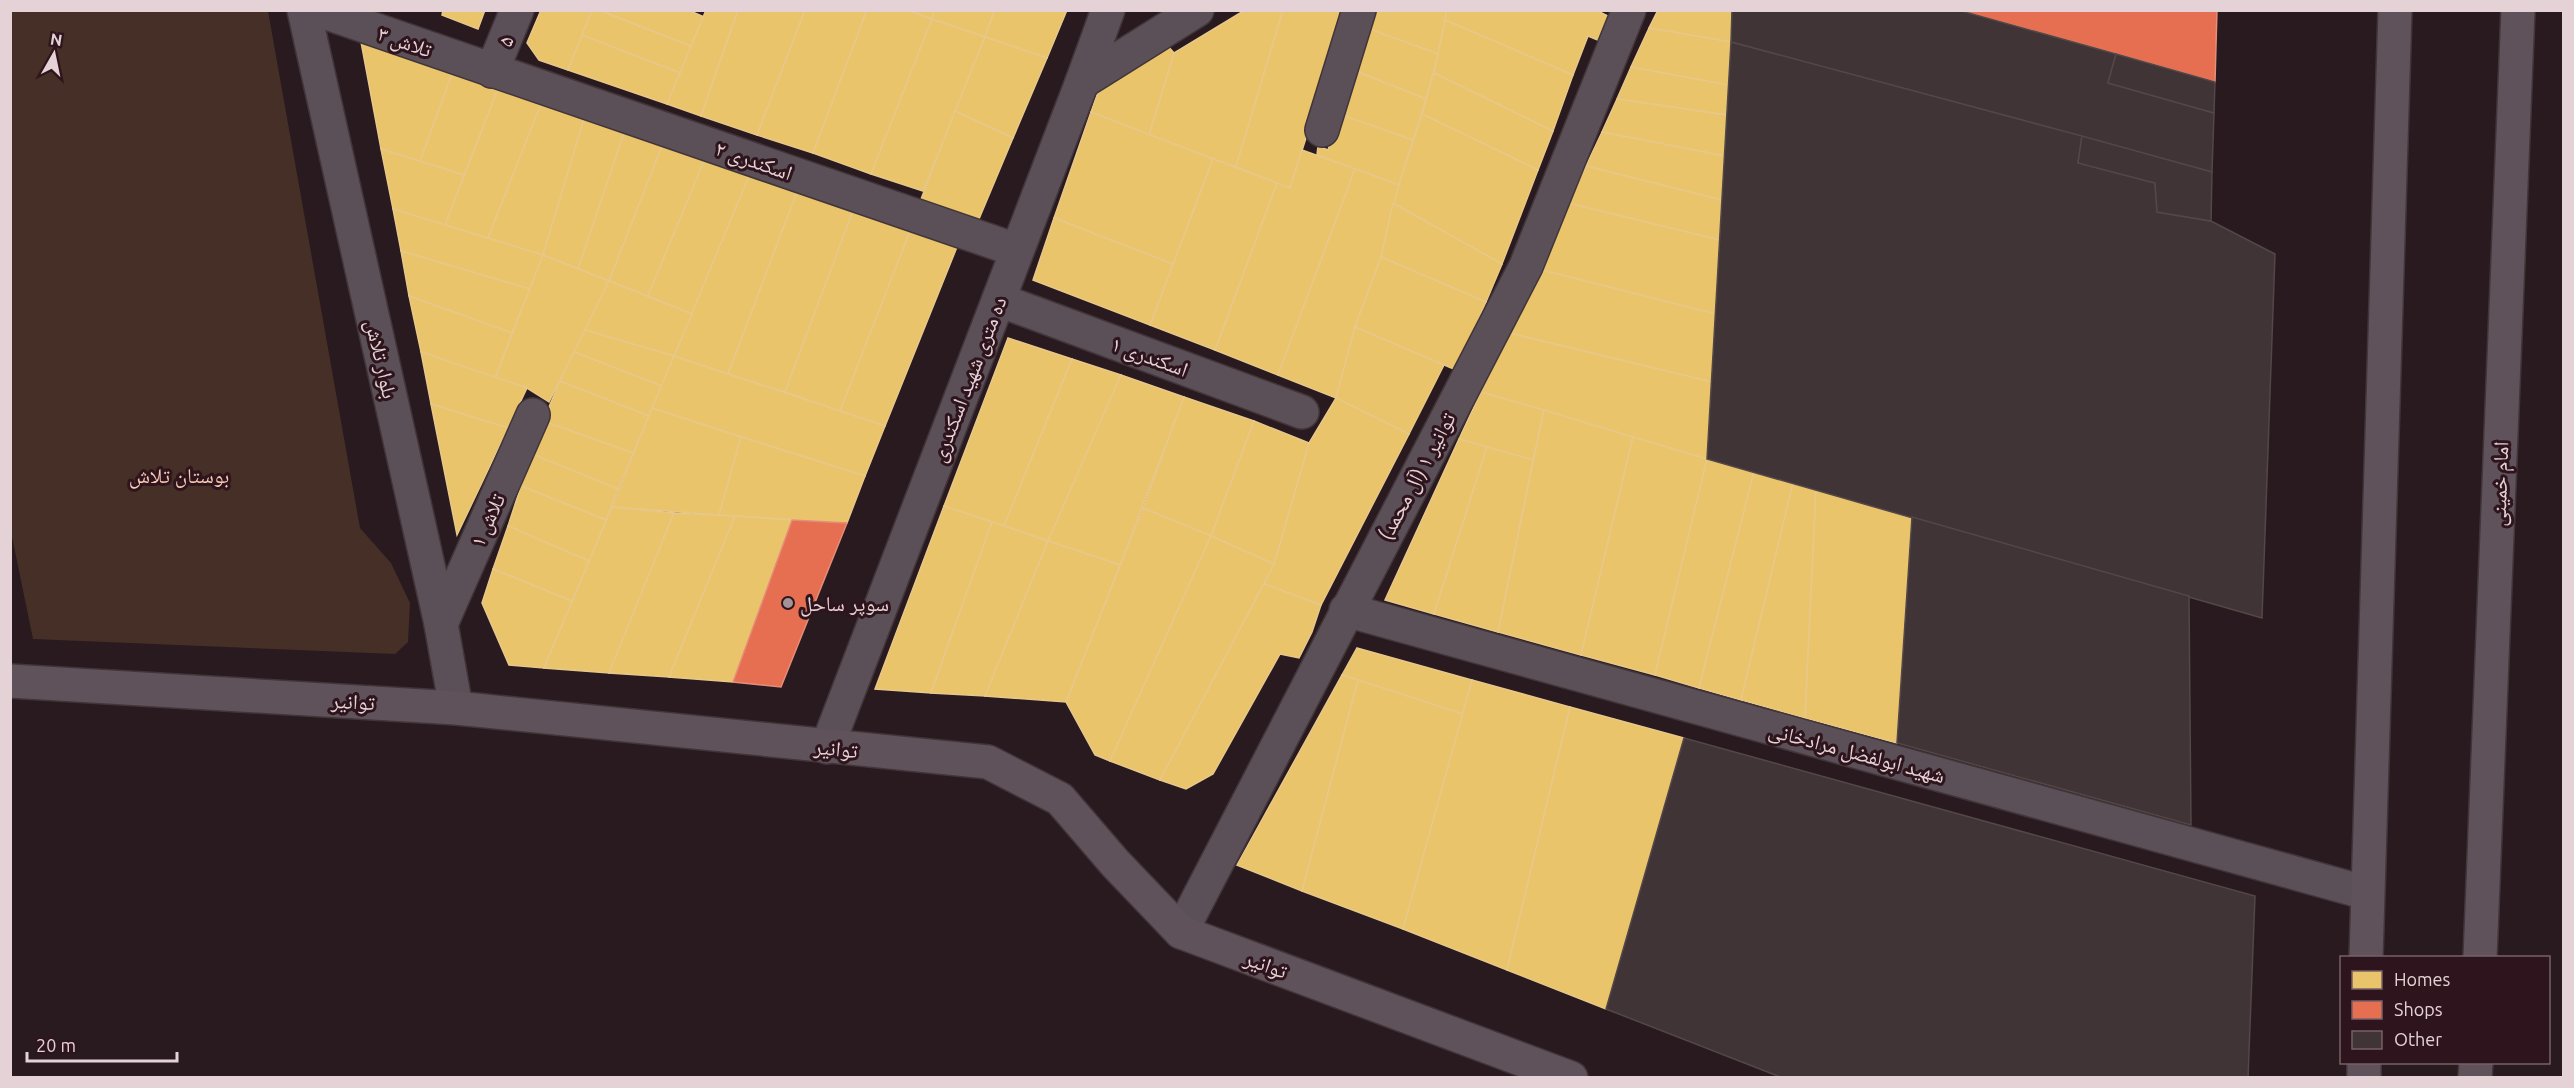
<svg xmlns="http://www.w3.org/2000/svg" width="2574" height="1088" font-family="Ubuntu,'Noto Naskh Arabic',sans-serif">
<rect width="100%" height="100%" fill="#281a1e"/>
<polygon fill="#452f26" points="10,11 268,11 360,528 391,563 410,603 408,642 395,654 33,639 10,527"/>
<g fill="#e9c46a" stroke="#e8c88a" stroke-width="1.5">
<polygon points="443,10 485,10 478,29 442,15"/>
<polygon points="541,10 592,10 568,70 539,60 527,43"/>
<polygon points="592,10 599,10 691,46 680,73 582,35"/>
<polygon points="599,10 688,10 704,17 691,46"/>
<polygon points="706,10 738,10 701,116 667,104"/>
<polygon points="738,10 805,10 757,135 701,116"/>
<polygon points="805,10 867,10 813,153 757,135"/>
<polygon points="867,10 907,10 932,19 871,174 813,153"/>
<polygon points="907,10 935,10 932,19"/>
<polygon points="935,10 995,10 985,37 932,19"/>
<polygon points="995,10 1067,10 1047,58 985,37"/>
<polygon points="1245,10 1283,10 1236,167 1149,135 1174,53"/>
<polygon points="1283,10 1347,10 1290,188 1236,167"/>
<polygon points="1373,10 1447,10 1438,54 1367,28"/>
<polygon points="1447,10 1596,10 1610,17 1600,41 1588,36 1573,75 1445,20"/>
<polygon points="1658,10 1732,10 1731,42 1649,28"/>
<polygon points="932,19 985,37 923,191 871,174"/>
<polygon points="1445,20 1573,75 1553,131 1434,73"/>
<polygon points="1367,28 1438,54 1426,99 1353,70"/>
<polygon points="1649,28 1731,42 1728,85 1631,67"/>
<polygon points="582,35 680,73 667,104 568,70"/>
<polygon points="985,37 1047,58 1013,138 955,111"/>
<polygon points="361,42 452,74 420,161 381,149"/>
<polygon points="1166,44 1174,53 1149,135 1091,112 1100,86"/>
<polygon points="1631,67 1728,85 1727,115 1617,99"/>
<polygon points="1353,70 1426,99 1413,140 1339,114"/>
<polygon points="1434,73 1553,131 1538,170 1422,114"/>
<polygon points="452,74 498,89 464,175 420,161"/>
<polygon points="498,89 541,104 488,238 445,225"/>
<polygon points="1617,99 1727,115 1725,156 1602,132"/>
<polygon points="541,104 584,119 543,255 488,238"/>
<polygon points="955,111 1013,138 976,226 918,207"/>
<polygon points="1091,112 1213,159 1173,264 1054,218"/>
<polygon points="1339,114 1413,140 1399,185 1317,155 1318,146 1328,150"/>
<polygon points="1422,114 1538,170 1502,264 1393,203"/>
<polygon points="584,119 624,133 578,269 543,255"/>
<polygon points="1602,132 1725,156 1722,200 1586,166"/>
<polygon points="624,133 662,146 609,281 578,269"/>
<polygon points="662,146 704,161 648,296 609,281"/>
<polygon points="381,149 464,175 445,225 393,209"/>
<polygon points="1302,150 1355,169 1278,375 1215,350 1277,183 1290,188"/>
<polygon points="1213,159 1277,183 1215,350 1150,325"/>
<polygon points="704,161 749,176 692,314 648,296"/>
<polygon points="1586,166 1722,200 1720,240 1568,203"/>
<polygon points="1355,169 1399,185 1381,257 1355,327 1336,398 1278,375"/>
<polygon points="749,176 797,192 728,374 674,356"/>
<polygon points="797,192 853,211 785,392 728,374"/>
<polygon points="1393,203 1502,264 1486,302 1381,257"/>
<polygon points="1568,203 1720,240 1716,314 1538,269"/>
<polygon points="393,209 543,255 530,289 401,251"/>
<polygon points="853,211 910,231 840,411 785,392"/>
<polygon points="1054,218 1173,264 1150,325 1033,280"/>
<polygon points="910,231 957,247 885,426 840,411"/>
<polygon points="401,251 530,289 512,333 409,296"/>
<polygon points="543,255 609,281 549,402 527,388 495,378"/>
<polygon points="1381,257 1486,302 1456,370 1355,327"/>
<polygon points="1538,269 1716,314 1712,382 1509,333"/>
<polygon points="609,281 692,314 674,356 585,330"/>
<polygon points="409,296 512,333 495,378 421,352"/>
<polygon points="1355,327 1444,365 1409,434 1336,398"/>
<polygon points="585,330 674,356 662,386 574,352"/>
<polygon points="1509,333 1712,382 1707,459 1481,392"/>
<polygon points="1008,338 1072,359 1004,526 944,506"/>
<polygon points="421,352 527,388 508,428 431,404"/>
<polygon points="574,352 662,386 649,416 560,381"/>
<polygon points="674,356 885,426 865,476 652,408"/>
<polygon points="1072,359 1121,375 1048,541 1004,526"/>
<polygon points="1121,375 1184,397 1120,565 1048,541"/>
<polygon points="560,381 649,416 633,453 543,421"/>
<polygon points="1481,392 1544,410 1533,460 1459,439"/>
<polygon points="1184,397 1254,421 1211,536 1143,508"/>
<polygon points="1336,398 1409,434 1321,605 1264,584 1274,564 1309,443"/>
<polygon points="431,404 508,428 457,535"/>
<polygon points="652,408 741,437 719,515 612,507"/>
<polygon points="1544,410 1633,437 1581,655 1498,632"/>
<polygon points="543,421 633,453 618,489 532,454"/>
<polygon points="1254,421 1309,443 1274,564 1211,536"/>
<polygon points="741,437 865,476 847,523 719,515"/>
<polygon points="1633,437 1707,459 1655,675 1581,655"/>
<polygon points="1459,439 1487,447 1434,614 1385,600"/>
<polygon points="1487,447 1533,460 1498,632 1434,614"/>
<polygon points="532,454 618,489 606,520 521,486"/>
<polygon points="1707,459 1754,472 1699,688 1655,675"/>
<polygon points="1754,472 1793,483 1741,700 1699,688"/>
<polygon points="1793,483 1816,490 1805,718 1741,700"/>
<polygon points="521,486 606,520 589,561 508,526"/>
<polygon points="1816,490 1912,517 1897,743 1805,718"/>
<polygon points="944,506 992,522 931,693 875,689"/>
<polygon points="612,507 674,513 609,673 544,668"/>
<polygon points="1143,508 1211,536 1110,761 1095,755 1066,702"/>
<polygon points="674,513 735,516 669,677 609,673"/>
<polygon points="735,516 792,520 733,682 669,677"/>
<polygon points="992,522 1048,541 985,696 931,693"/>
<polygon points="508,526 589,561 572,601 493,569"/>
<polygon points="1211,536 1274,564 1160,780 1110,761"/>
<polygon points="1048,541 1120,565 1066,702 985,696"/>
<polygon points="493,569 572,601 544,668 509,665 482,603"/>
<polygon points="1264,584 1321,605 1312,632 1299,658 1280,654 1213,774 1186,789 1160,780"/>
<polygon points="1357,648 1472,680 1463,714 1342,675"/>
<polygon points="1342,675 1358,680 1302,891 1237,865"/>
<polygon points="1358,680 1463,714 1403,929 1302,891"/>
<polygon points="1472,680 1570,707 1507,970 1403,929"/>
<polygon points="1570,707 1684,738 1606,1009 1507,970"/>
</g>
<g fill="#e76f51" stroke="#e68d79" stroke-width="1.5">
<polygon points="1958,10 2217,10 2215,82 2116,54"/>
<polygon points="792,520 847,523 781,687 733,682"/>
</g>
<g fill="#413436" stroke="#534748" stroke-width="1.5">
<polygon points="1732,10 1958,10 2116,54 2108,83 2214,113 2212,172 1731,42"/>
<polygon points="1731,42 2082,136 2078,163 2155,183 2157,212 2211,221 2275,254 2262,618 1707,459"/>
<polygon points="2116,54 2215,82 2214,113 2108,83"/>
<polygon points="2082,136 2212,172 2211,221 2157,212 2155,183 2078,163"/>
<polygon points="1912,517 2189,596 2191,825 1897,743"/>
<polygon points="1684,738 2255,896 2248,1078 1783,1078 1606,1009"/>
</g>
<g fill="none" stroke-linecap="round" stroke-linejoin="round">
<g stroke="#423539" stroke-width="36">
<g id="street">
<polyline points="304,10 441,624 456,708"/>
<polyline points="318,10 1016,250"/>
<polyline points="492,71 517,10"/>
<polyline points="1082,82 1197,10"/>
<polyline points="1322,130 1359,10"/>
<polyline points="999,300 1302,412"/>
<polyline points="1346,610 2367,893"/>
<polyline points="441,624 533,415"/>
<polyline points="827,747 1082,82 1108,10"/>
<polyline points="1181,932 1526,266 1629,10"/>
</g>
</g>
<g stroke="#423539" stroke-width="36">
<g id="secondary">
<polyline points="10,681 456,708 988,762 1060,799 1115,863 1181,932 1571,1078"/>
<polyline points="2366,958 2395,10"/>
<polyline points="2480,958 2518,10"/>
<polyline points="2364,1078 2364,1062"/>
<polyline points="2475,1078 2476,1062"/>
</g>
</g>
<use href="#street" stroke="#5b5057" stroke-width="33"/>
<use href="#secondary" stroke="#5f525a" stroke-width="33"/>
</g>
<circle fill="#a39296" stroke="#2e141c" stroke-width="2" cx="788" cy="603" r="6"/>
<g text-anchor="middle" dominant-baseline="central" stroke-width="6" stroke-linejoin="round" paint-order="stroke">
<g font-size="21" fill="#e5d2d6" stroke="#2e141c">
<text transform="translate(405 41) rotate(19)">تلاش ۳</text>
<text transform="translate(505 41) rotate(-68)">۵</text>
<text transform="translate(754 160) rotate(19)">اسکندری ۲</text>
<text transform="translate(1150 356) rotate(20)">اسکندری ۱</text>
<text transform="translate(382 359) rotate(77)">بلوار تلاش</text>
<text transform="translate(968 379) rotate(-69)">ده متری شهید اسکندری</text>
<text transform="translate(1416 476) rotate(-62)">توانیر ۱ (آل محمد)</text>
<text transform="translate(2499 484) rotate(-88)">امام خمینی</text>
<text transform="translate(487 520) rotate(-66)">تلاش ۱</text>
<text transform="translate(353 701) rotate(3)">توانیر</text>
<text transform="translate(836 748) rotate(6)">توانیر</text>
<text transform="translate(1857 752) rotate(15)">شهید ابولفضل مرادخانی</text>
<text transform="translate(1266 964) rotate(20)">توانیر</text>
</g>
<g font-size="21" fill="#f9c8b2" stroke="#2e141c">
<text x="179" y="475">بوستان تلاش</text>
</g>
<g font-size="21" fill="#e5d2d6" stroke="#2e141c" text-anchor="start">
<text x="800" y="603">سوپر ساحل</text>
</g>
</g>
<rect width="2574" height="1088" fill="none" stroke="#e5d2d6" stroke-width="24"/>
<rect x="2340" y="956" width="210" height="108" fill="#2e141c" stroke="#776066" stroke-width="1.5"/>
<rect x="2352" y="971" width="30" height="18" fill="#e9c46a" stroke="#776066" stroke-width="1.5"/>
<text x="2394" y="986" font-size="18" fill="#e5d2d6">Homes</text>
<rect x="2352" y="1001" width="30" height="18" fill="#e76f51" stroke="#776066" stroke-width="1.5"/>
<text x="2394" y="1016" font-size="18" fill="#e5d2d6">Shops</text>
<rect x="2352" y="1031" width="30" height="18" fill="#413436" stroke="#776066" stroke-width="1.5"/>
<text x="2394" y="1046" font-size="18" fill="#e5d2d6">Other</text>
<g transform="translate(54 54) rotate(9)" stroke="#2e141c" stroke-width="4.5" paint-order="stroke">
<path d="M0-4.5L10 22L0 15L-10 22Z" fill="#e5d2d6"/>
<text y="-9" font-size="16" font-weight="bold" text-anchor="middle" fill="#e5d2d6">N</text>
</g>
<path d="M27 1052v9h150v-9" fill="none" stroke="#e5d2d6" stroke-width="3"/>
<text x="36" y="1052" font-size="18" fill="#e5d2d6" stroke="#2e141c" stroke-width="4.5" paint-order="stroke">20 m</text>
</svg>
